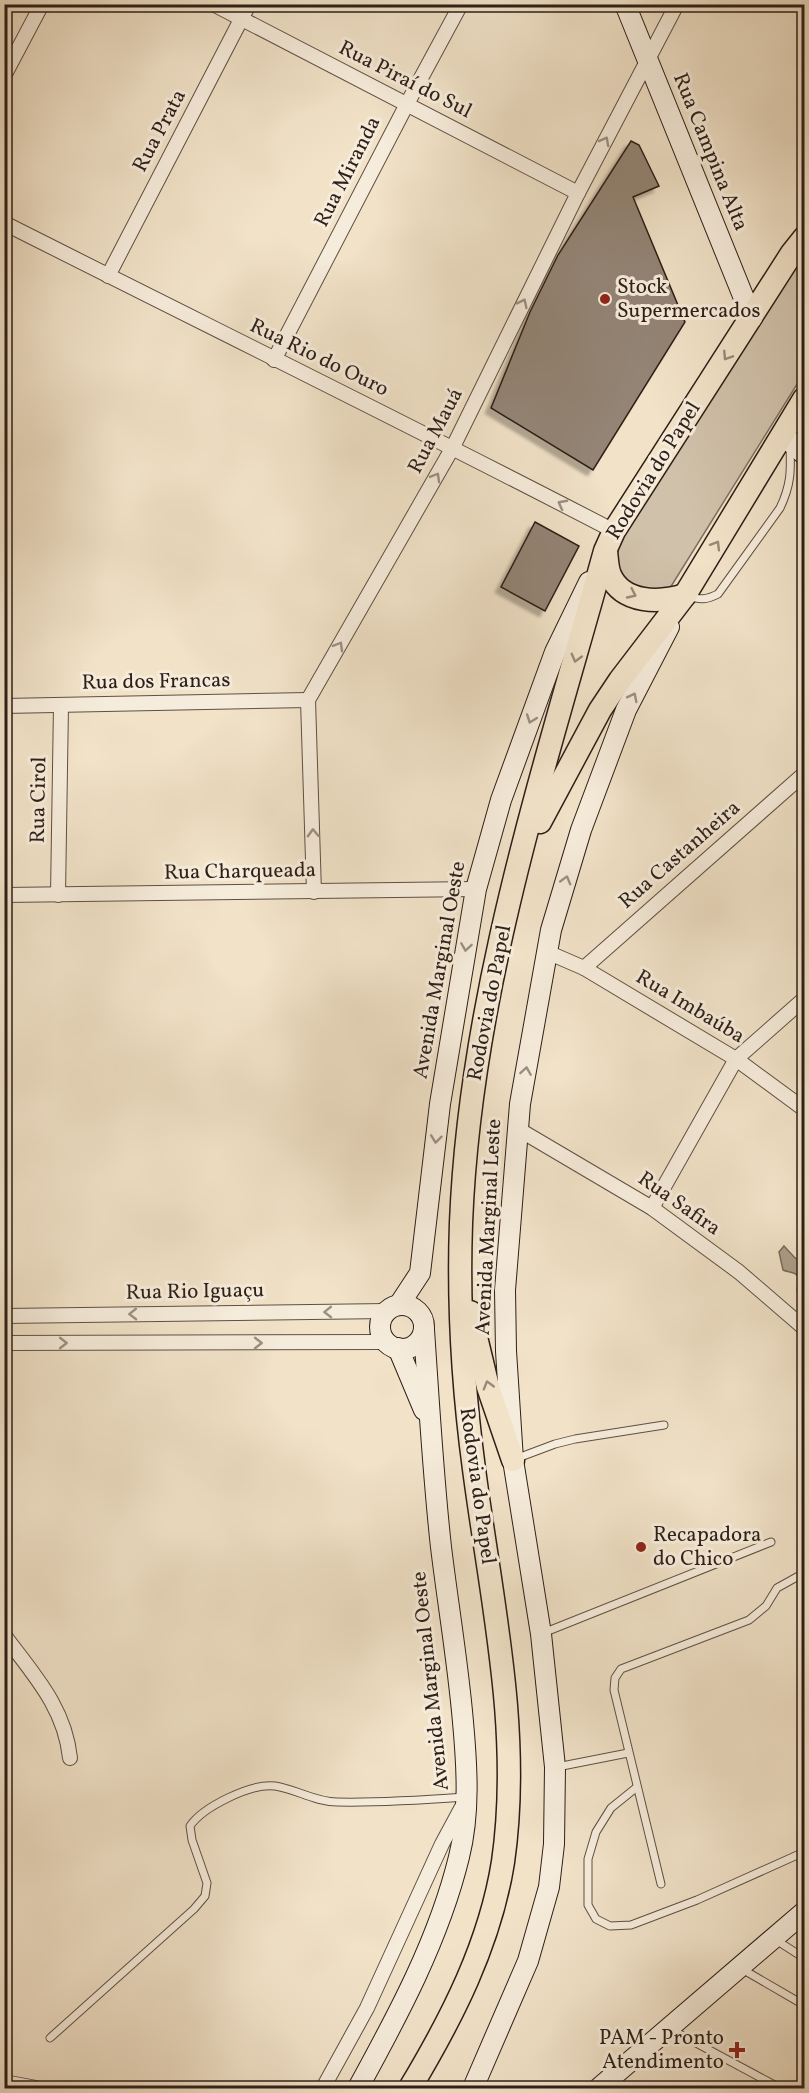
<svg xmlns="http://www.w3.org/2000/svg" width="809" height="2093" font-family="Vollkorn,serif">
<defs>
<filter id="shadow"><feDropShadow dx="-5.5" dy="5.5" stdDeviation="1.5" flood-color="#0004"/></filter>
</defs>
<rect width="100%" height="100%" fill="#f1e2c8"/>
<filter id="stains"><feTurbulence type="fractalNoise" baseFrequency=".00333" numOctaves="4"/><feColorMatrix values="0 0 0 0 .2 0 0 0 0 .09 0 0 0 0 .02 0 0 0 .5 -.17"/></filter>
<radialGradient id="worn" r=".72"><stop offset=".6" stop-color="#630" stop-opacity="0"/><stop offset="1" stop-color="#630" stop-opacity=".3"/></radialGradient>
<polygon fill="#d0c1aa" stroke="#7e7061" stroke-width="1.5" points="804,264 804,373 670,588 661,591 630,588 607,559 792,265"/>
<path fill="#aea08c" stroke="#7a6c5e" stroke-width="1.5" d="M784 1246 795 1258 804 1262V1293L797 1290C797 1287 798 1285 799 1282 800 1271 789 1273 783 1270L779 1252Z"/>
<g fill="#938474" stroke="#2d1f18" stroke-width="1.5" filter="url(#shadow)">
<polygon points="631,141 639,145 659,186 633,197 685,322 593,470 491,408 530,312 558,255"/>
<polygon points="535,522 579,546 545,611 501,587"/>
</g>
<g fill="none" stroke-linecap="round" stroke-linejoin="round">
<g stroke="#5e5044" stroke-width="9">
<g id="lane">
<path d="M688 596C700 600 706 600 718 594L780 508C791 485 791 471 790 447"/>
<polyline points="515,1459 555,1444 575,1439 664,1425"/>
<polyline points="543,1633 771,1542"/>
<polyline points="557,1767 628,1753"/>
<polyline points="637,1787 611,1808 596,1832 588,1859 588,1905 596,1919 610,1926 631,1925 697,1900 804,1852"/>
<polyline points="661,1884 614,1690 615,1678 621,1669 749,1620 766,1606 777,1588 804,1573"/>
<polyline points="776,1940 804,1958"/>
<polyline points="742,1969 804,2005"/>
<polyline points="672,2030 780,2088"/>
<path d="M50 2038 194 1909 205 1896 207 1883 192 1840 190 1826C203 1807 251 1783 275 1786 296 1789 315 1802 337 1802 380 1803 423 1800 465 1797"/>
</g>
</g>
<g stroke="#5e5044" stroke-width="16">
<g id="street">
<polyline points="213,4 578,193"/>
<polyline points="4,76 42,4"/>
<path d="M4 223C208 326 412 426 614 531"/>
<polyline points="108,276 249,4"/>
<polyline points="274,360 407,104 461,4"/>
<polyline points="4,706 308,700"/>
<polyline points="314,892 308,700 453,447 578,193 677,4"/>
<polyline points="4,895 476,889"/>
<polyline points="58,895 61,705"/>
<polyline points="547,952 584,968 736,1059 804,1109"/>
<polyline points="584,968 804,774"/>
<polyline points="518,1129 652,1208 739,1272 804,1328"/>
<polyline points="652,1208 736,1059 804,999"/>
<polyline points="4,1316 387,1311"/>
<polyline points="4,1343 386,1342"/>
<path d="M4 1635C34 1675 65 1708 70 1758"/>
<polyline points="4,2082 36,2088"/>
<polyline points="323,2088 367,2008 442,1844 463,1805"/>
</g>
</g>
<g stroke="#2d1f18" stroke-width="22">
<g id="secondary">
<polyline points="625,4 752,318"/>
<polyline points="783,435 804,454"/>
<polyline points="399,1305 420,1273 440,1104 476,889 501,800 555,652 589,582"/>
<circle cx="402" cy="1327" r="22"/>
<polyline points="398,1348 424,1410"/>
<path d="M358 2088C398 2015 439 1939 459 1857 470 1813 467 1766 463 1722 458 1663 448 1605 441 1547 433 1475 429 1402 424 1330"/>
<polyline points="473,2088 528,1961 549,1887 554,1844 555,1767 541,1634 513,1460 506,1351 505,1290 520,1104 551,930 581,830 626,710 669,627"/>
<polyline points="599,2088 804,1912"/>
</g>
</g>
<g stroke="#2d1f18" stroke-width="25">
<g id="primary">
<path d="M606 551C607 559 607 568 610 575 623 604 660 603 685 595"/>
<polyline points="540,822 600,710 620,680 685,595 804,399"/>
<polyline points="470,1312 488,1387 513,1460"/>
<path d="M410 2088C452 2018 490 1944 503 1862 522 1731 491 1599 474 1469 463 1387 458 1306 461 1223 470 993 544 771 605 551L614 531 792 253 804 238"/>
</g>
</g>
<use href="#lane" stroke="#f6ecdb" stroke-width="7"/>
<use href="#street" stroke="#f6ecdb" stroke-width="14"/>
<use href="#secondary" stroke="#f6ecdb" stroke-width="20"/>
<use href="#primary" stroke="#f1e2c8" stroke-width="22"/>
</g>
<defs><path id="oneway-chevron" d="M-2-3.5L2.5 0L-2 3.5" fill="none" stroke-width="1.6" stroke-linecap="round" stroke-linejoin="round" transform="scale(1.5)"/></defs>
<g stroke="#9c9083">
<use href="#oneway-chevron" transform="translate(605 141) rotate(-62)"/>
<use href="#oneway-chevron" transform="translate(523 303) rotate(-64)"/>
<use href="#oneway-chevron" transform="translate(436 477) rotate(-60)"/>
<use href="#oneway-chevron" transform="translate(562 504) rotate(-152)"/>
<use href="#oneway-chevron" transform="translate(339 646) rotate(-60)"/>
<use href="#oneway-chevron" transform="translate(633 697) rotate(-63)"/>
<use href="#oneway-chevron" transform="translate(531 719) rotate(110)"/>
<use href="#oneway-chevron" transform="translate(313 833) rotate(-92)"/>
<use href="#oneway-chevron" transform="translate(566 880) rotate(-74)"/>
<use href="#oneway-chevron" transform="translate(466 947) rotate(99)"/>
<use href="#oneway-chevron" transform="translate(526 1071) rotate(-81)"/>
<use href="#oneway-chevron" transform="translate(436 1139) rotate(97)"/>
<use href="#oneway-chevron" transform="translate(328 1312) rotate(179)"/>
<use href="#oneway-chevron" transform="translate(133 1314) rotate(179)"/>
<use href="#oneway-chevron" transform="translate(63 1343)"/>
<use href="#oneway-chevron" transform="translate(258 1343)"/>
</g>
<g stroke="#998a79">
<use href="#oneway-chevron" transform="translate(727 356) rotate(123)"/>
<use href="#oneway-chevron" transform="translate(716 545) rotate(-59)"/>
<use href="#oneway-chevron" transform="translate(632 594) rotate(25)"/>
<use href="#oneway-chevron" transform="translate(576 658) rotate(105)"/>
<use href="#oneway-chevron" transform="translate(488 1385) rotate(-106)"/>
</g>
<g fill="#8f2418" stroke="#f6ecdb" stroke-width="2">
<circle cx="605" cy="299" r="6"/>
<circle cx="641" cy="1547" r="6"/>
<path d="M734 2041h6v6h6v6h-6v6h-6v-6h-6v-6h6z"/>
</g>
<g text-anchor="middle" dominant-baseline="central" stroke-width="6" stroke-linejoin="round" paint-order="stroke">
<g font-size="21" fill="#2d1f18" stroke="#f6ecdb">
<text transform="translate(405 80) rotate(27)">Rua Piraí do Sul</text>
<text transform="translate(160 131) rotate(-62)">Rua Prata</text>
<text transform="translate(710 152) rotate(68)">Rua Campina Alta</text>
<text transform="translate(348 172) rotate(-63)">Rua Miranda</text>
<text transform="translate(319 358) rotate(26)">Rua Rio do Ouro</text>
<text transform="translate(436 431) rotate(-62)">Rua Mauá</text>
<text transform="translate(654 471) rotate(-58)">Rodovia do Papel</text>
<text transform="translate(156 682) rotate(-1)">Rua dos Francas</text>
<text transform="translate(39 800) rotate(-89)">Rua Cirol</text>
<text transform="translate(680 855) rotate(-41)">Rua Castanheira</text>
<text transform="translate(240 872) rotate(-1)">Rua Charqueada</text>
<text transform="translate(440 970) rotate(-80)">Avenida Marginal Oeste</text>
<text transform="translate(490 1003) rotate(-79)">Rodovia do Papel</text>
<text transform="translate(690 1007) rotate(31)">Rua Imbaúba</text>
<text transform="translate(679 1204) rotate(35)">Rua Safira</text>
<text transform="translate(489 1227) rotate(-87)">Avenida Marginal Leste</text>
<text transform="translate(195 1292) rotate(-1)">Rua Rio Iguaçu</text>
<text transform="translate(477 1486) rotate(82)">Rodovia do Papel</text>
<text transform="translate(431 1681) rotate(-96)">Avenida Marginal Oeste</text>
</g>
<g font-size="21" fill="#2d1f18" stroke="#f6ecdb" text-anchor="start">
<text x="617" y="287">Stock<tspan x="617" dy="24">Supermercados</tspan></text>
<text x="653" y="1535">Recapadora<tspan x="653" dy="24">do Chico</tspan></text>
<text x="724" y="2038" text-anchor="end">PAM - Pronto<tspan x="724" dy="24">Atendimento</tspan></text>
</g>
</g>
<rect width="809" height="2093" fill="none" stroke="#f1e2c8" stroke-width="24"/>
<rect x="6" y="6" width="797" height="2081" fill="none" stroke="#2d1f18" stroke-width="3"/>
<rect x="12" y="12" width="785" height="2069" fill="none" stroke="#2d1f18" stroke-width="1.5"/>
<rect width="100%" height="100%" filter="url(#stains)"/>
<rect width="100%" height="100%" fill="url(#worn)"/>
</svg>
